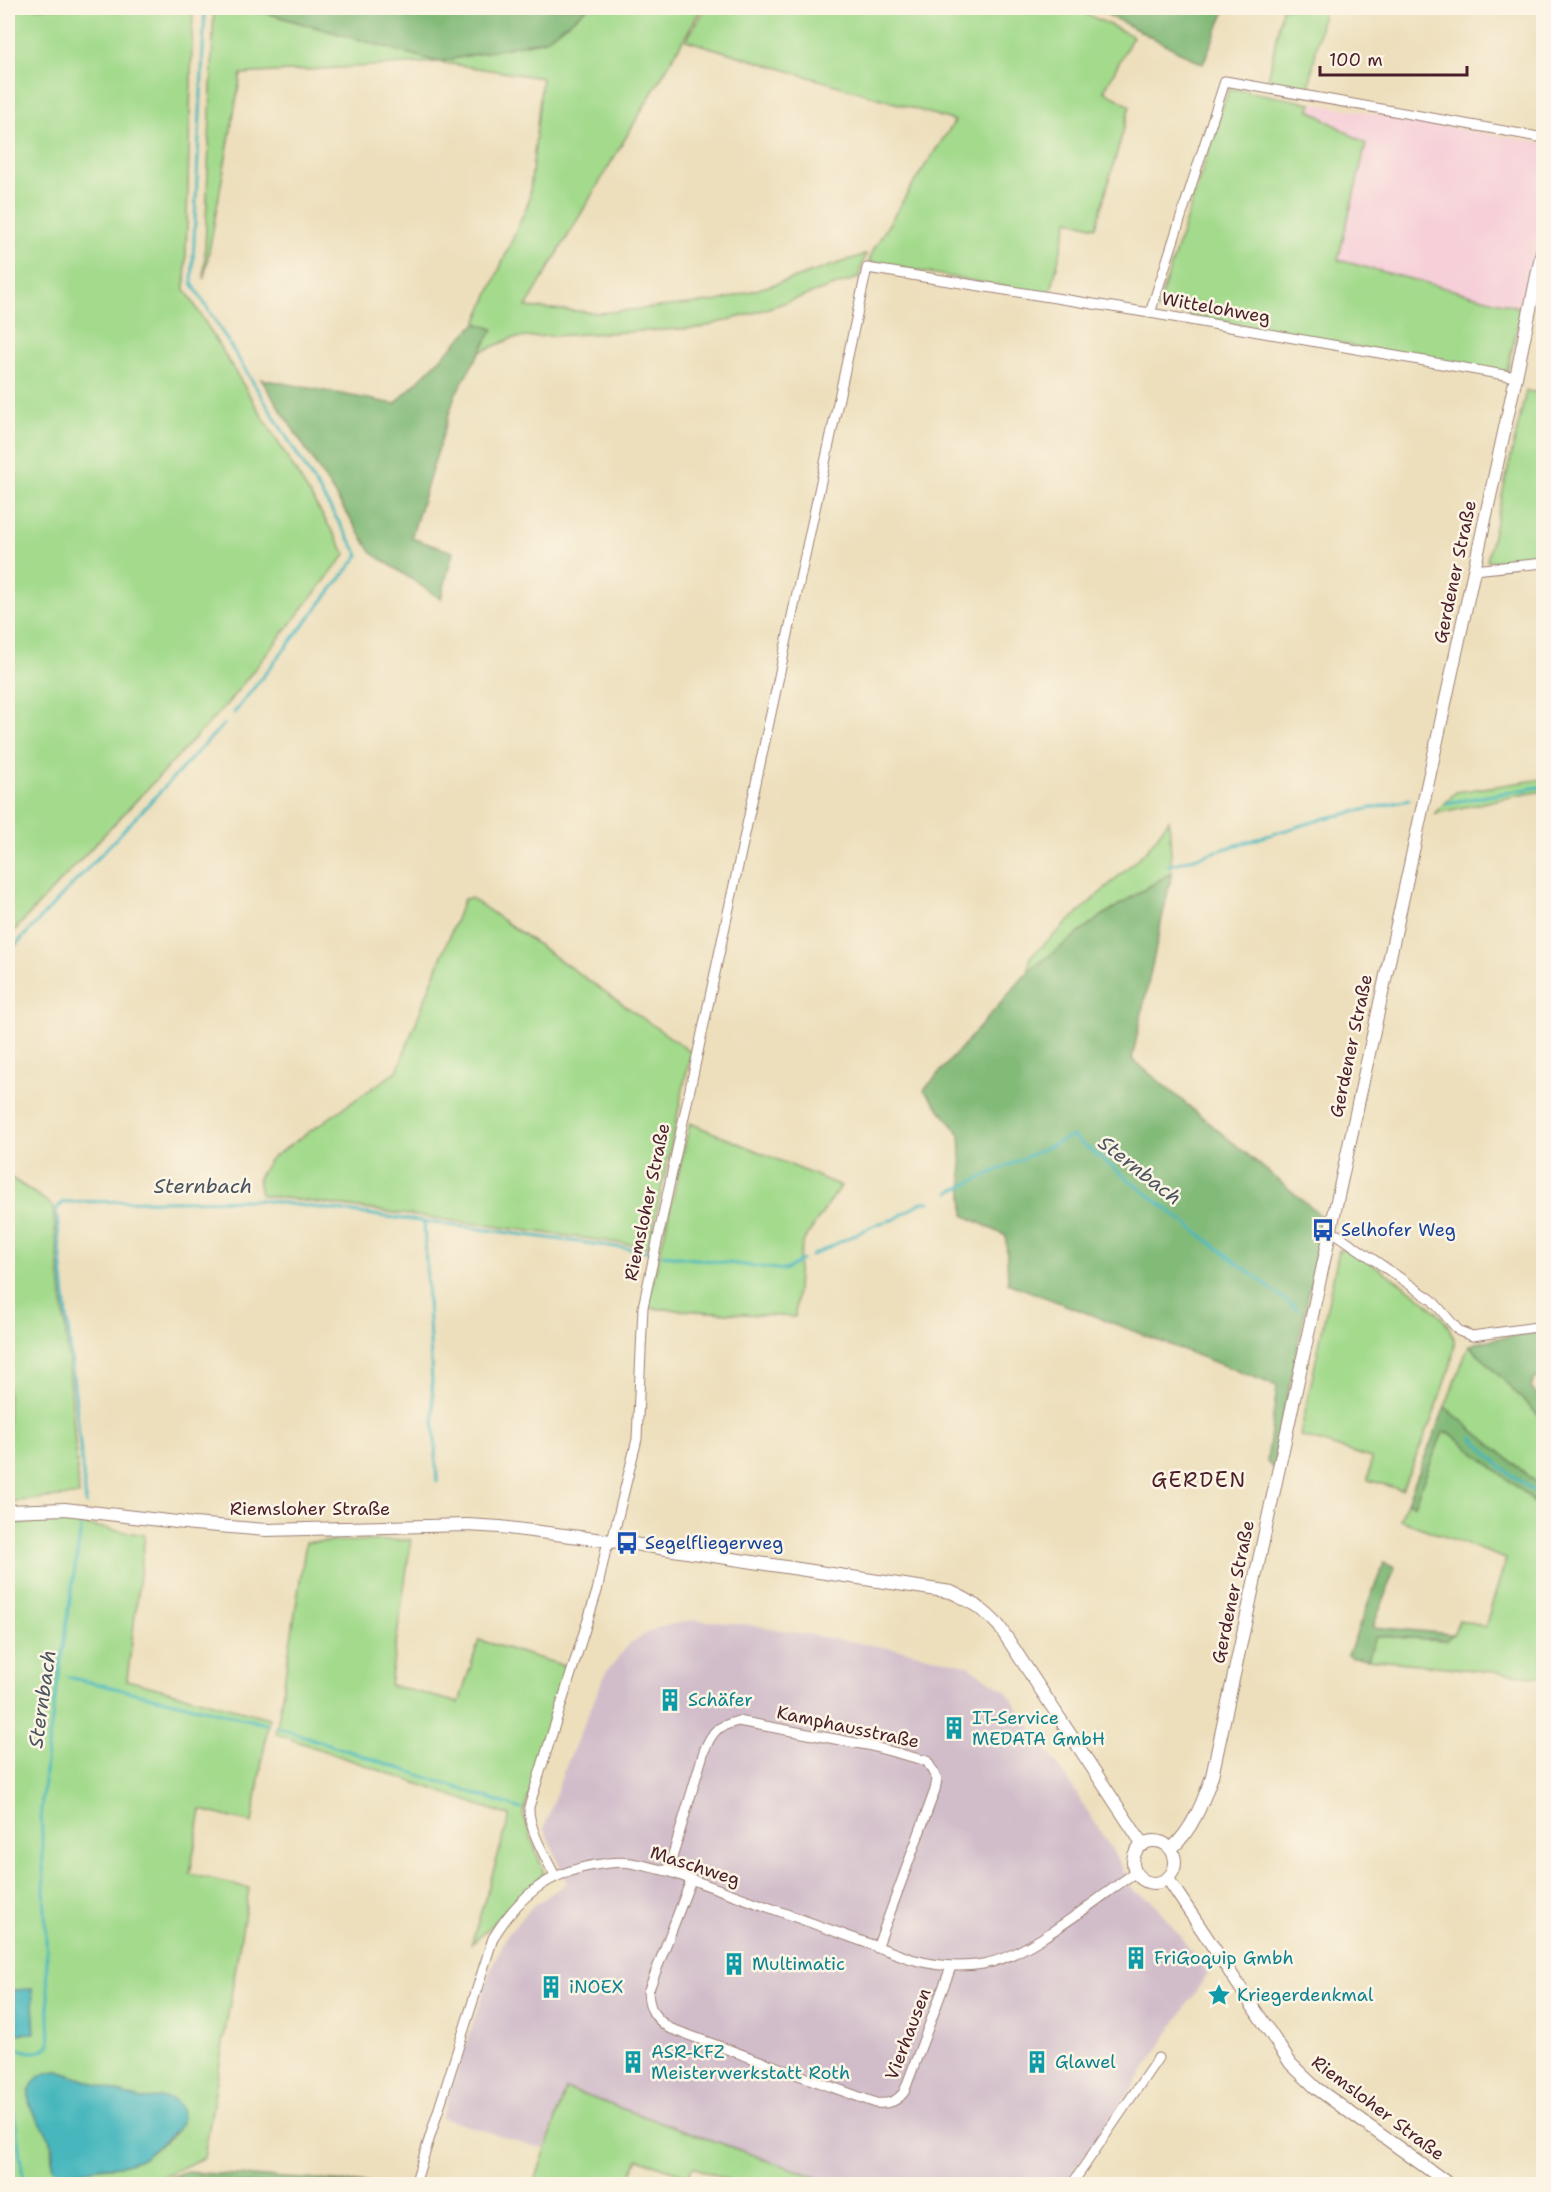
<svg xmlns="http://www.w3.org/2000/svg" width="1551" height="2192" font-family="'Shantell Sans',sans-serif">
<rect width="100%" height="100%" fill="#fcf5e5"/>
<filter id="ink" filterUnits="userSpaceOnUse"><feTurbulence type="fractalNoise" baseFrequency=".0167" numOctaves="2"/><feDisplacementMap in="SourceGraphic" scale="12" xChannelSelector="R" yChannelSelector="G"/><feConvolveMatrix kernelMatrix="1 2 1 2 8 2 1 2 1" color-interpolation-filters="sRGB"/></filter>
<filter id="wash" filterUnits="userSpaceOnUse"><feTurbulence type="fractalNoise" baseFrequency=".008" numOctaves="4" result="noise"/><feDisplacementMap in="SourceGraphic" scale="24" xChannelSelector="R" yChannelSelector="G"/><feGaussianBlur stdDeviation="1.35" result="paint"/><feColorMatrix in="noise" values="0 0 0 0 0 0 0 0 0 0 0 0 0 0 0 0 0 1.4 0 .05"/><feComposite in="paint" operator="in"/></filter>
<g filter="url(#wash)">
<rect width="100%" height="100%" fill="#eddfbc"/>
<polygon fill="#f6cfd8" points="1311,103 1543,143 1543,210 1522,308 1338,260 1366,144 1310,110"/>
<polygon fill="#d1bdca" points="694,1620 750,1625 902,1650 967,1665 1006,1691 1068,1780 1119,1861 1133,1891 1152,1900 1208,1973 1142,2074 1064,2184 836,2184 566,2089 544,2149 441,2118 492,1967 507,1935 532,1907 567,1883 544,1829 563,1773 606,1672 630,1643 658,1627"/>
<g fill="#a3da8c" stroke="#767c5c" stroke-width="1.5" fill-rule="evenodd">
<polygon points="8,8 193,8 185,289 346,554 227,704 8,937"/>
<polygon points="214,8 248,8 438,62 545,40 588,8 702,8 526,307 600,313 719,301 795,278 866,254 858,278 754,313 699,328 513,338 480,352 492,329 476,323 529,201 542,78 438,62 241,74 204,279"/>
<polygon points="706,8 1074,8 1133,36 1104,91 1130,106 1096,227 1068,220 1050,295 869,262 872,252 913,184 955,121 686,40"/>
<polygon points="1282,8 1324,8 1308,93 1267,86"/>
<polygon points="1229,88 1311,103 1310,110 1366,144 1338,260 1522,308 1506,375 1157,309"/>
<polygon points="1526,391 1543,393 1543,558 1487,561"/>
<polygon points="1543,779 1543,791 1500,799 1434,814 1456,792"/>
<polygon points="1169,820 1172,872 1103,915 1029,971 1030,957 1147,850"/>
<polygon points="471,898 691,1052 649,1247 261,1195 258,1178 270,1159 397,1071 464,899"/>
<polygon points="690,1123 841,1186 804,1240 799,1259 795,1317 647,1308"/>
<polygon points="8,1176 45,1200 53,1207 69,1364 79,1495 8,1502"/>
<path d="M1349 1249C1378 1269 1440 1303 1453 1335 1462 1360 1413 1461 1402 1490L1368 1480 1371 1458 1300 1436 1339 1250Z"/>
<polygon points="1469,1345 1543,1420 1543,1488 1445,1407"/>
<polygon points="1443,1432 1450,1433 1529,1497 1543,1514 1543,1677 1368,1659 1376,1636 1445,1640 1453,1634 1459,1620 1485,1627 1506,1559 1400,1520 1407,1502 1414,1504"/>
<path d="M67 1522 145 1535 127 1680 269 1718 252 1823 201 1810 190 1874 249 1888 204 2158 145 2184H8V1523ZM58 2071 140 2099H151L182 2117 179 2128 173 2135 144 2158 119 2166 90 2169 52 2167 51 2140Z"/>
<polygon points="411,1540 390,1685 459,1703 479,1640 568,1667 523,1815 544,1873 471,1945 510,1816 276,1734 306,1542"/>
<polygon points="566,2089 836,2184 739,2184 693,2167 688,2176 638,2159 626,2184 534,2184"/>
</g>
<g fill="#82ba78" stroke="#666c52" stroke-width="1.5">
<polygon points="248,8 588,8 545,40 438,62"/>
<polygon points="1095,8 1226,8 1203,64"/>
<polygon points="476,323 493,329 455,395 411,538 453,552 441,599 372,553 261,379 395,404"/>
<polygon points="1172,872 1132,1059 1324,1218 1273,1468 1267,1462 1277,1386 1008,1283 1006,1236 964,1215 960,1134 924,1090 1029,971 1103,915"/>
<polygon points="1543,1331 1543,1376 1535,1379 1531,1388 1543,1402 1543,1420 1469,1345 1483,1341"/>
<polygon points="1445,1407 1543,1488 1543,1514 1529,1497 1450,1433 1443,1432 1414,1504 1407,1502"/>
<polygon points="1384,1563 1395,1568 1373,1627 1453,1634 1446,1640 1376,1636 1368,1659 1352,1658 1348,1655"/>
<polygon points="1543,1674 1544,1820 1543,1820 1537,1779 1540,1765 1535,1762 1535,1753 1541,1744"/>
<polygon points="184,2172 386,2184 152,2184"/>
</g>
<g fill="#47b7bd" stroke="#486b74" stroke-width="1.5">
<polygon points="32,1989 35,2033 15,2034 12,1990"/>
<path d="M58 2071 140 2099 164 2098 174 2100 181 2108 182 2117 179 2128 144 2158 119 2166 103 2167 68 2174 58 2173 52 2167C52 2159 54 2151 52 2143 46 2125 21 2108 31 2087 37 2075 45 2072 58 2071Z"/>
</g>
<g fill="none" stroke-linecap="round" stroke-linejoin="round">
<g stroke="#47b7bd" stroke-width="3">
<polyline points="205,8 192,283 359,555 234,713"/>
<polyline points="1447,803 1544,786"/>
<polyline points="1168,866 1326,818 1409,800"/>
<polyline points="8,953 224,724"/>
<polyline points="950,1192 1072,1136 1297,1309"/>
<polyline points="424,1222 437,1482"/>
<polyline points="663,1255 785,1270 802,1260"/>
<polyline points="811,1256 877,1224 895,1219 922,1202 930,1202"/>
<polyline points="1472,1437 1502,1468 1544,1498"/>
<polyline points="86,1504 56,1209 64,1202 260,1200 647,1251"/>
<polyline points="68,1677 266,1724"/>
<polyline points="277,1727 521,1809"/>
<path d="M8 2046C23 2049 38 2059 50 2044L41 1810 47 1753 81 1528"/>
<polyline points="8,2071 24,2184"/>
</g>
</g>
</g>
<g filter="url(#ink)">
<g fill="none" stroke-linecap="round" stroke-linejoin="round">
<g stroke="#9c7f74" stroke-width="11">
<g id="minor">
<polyline points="1150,313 1225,81 1544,138"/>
<polyline points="1474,570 1544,563"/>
<polyline points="1329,1231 1338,1235 1432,1300 1459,1331 1472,1336 1544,1326"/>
<path d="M668 1871 704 1751C713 1730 716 1727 738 1721L867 1745 927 1761 937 1779 935 1790 877 1948"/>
<path d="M555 1876C546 1858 528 1828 529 1807L597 1591 606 1549 612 1541 637 1439 643 1307 867 268 1150 313 1516 377"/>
<path d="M691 1880 648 1992C649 2010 655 2018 669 2028L876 2103C889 2104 896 2102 904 2092L951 1967"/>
<path d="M415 2184 493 1938C518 1897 547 1873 595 1865 607 1863 619 1861 631 1863 644 1865 656 1869 668 1871L911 1959C935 1966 958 1968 983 1964 1028 1957 1096 1899 1136 1872"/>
<polyline points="1072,2184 1158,2058"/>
</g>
</g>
<g stroke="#9c7f74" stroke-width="14">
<g id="major">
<path d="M8 1511 65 1509 194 1524 266 1530 467 1525 500 1527 627 1543 951 1592C971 1601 984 1610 999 1626L1143 1845"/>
<circle cx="1154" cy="1862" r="21"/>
<path d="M1171 1849C1192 1831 1203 1802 1212 1776L1516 377 1544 242"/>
<polyline points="1168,1879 1291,2064 1316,2088 1449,2184"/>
</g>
</g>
<use href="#minor" stroke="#fff" stroke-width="9"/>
<use href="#major" stroke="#fff" stroke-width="12"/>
</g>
</g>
<defs>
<g id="bus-bare" transform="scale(1.8)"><path d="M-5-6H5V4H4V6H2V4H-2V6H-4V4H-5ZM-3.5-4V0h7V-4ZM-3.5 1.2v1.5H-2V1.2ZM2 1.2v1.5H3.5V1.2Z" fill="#1a4fb4" stroke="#fcf5e5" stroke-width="2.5" paint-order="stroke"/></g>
<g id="building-bare" transform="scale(1.8)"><path d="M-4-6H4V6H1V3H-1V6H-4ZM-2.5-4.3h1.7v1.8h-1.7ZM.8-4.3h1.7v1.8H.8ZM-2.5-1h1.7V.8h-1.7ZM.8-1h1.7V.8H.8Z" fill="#0f9aa8" stroke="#fcf5e5" stroke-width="2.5" paint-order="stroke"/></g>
<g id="sight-bare" transform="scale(1.8)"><path d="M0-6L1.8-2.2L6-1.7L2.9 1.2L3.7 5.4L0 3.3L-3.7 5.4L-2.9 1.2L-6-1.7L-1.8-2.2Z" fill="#0f9aa8" stroke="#fcf5e5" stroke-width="2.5" paint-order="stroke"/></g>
</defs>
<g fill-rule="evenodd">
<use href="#bus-bare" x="1323" y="1230"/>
<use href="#bus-bare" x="627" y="1543"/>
<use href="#building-bare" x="670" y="1700"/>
<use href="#building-bare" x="954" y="1728"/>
<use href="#building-bare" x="1136" y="1958"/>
<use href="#building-bare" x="734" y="1964"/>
<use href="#building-bare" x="551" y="1987"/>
<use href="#sight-bare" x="1219" y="1995"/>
<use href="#building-bare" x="633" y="2062"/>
<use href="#building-bare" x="1037" y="2062"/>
</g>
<g text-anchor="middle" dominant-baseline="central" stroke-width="5" stroke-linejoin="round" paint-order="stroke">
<g font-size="18" fill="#4a1f2b" stroke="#fcf5e5">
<text transform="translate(1216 308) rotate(10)">Wittelohweg</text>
<text transform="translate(1455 572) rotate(-78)">Gerdener Straße</text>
<text transform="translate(1351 1046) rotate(-78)">Gerdener Straße</text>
<text transform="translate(647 1202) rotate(-78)">Riemsloher Straße</text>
<text x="310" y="1509">Riemsloher Straße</text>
<text transform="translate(1233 1592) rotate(-78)">Gerdener Straße</text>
<text transform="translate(848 1727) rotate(12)">Kamphausstraße</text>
<text transform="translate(695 1866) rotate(18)">Maschweg</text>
<text transform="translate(908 2034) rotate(-69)">Vierhausen</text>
<text transform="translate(1378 2108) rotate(37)">Riemsloher Straße</text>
</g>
<g font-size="18" fill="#164399" stroke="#fcf5e5" text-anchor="start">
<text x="1341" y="1230">Selhofer Weg</text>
<text x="645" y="1543">Segelfliegerweg</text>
</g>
<g font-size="18" fill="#0d838f" stroke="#fcf5e5" text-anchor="start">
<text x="688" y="1700">Schäfer</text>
<text x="972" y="1718">IT-Service<tspan x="972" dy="21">MEDATA GmbH</tspan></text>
<text x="1154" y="1958">FriGoquip Gmbh</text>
<text x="752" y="1964">Multimatic</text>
<text x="569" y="1987">iNOEX</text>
<text x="1237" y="1995">Kriegerdenkmal</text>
<text x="651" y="2052">ASR-KFZ<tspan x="651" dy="21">Meisterwerkstatt Roth</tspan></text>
<text x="1055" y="2062">Glawel</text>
</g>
<g font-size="20" font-style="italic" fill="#49545e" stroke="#fcf5e5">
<text transform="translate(1140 1170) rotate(38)">Sternbach</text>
<text x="203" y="1186">Sternbach</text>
<text transform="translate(42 1699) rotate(-82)">Sternbach</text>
</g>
<g font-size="21" letter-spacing="1.5" fill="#4a1f2b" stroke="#fcf5e5">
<text x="1199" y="1480">GERDEN</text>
</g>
</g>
<rect width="1551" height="2192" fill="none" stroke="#fcf5e5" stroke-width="30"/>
<path d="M1320 66v9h147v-9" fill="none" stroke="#4a1f2b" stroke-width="3"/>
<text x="1329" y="66" font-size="18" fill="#4a1f2b" stroke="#fcf5e5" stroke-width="4.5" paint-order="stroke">100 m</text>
</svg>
